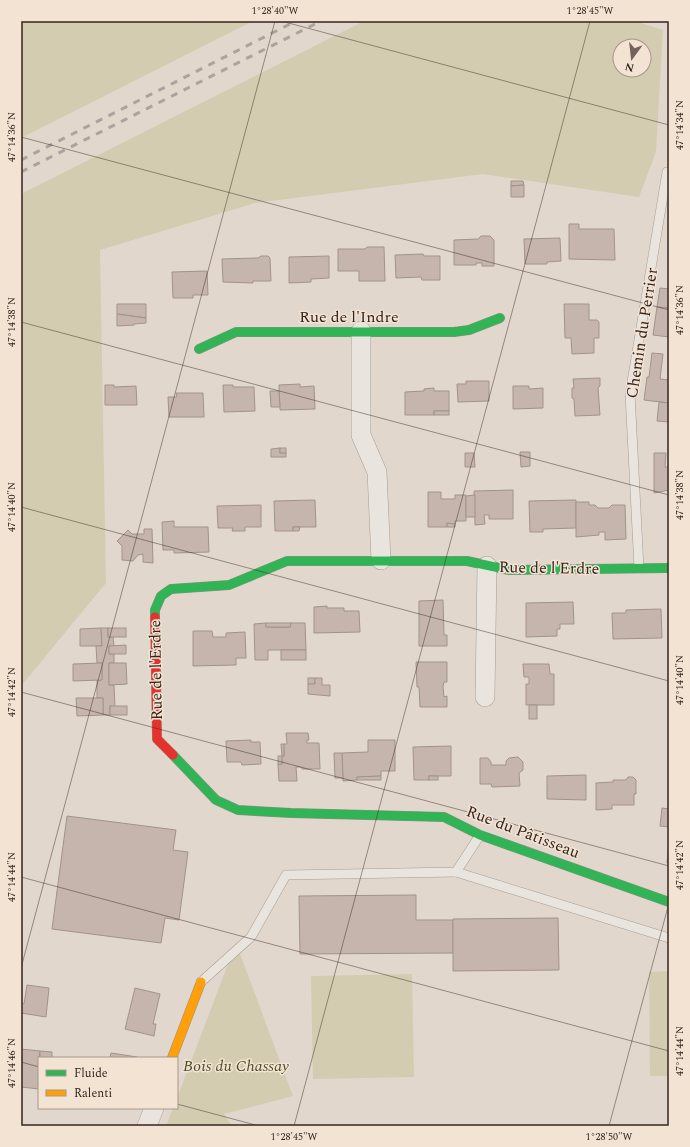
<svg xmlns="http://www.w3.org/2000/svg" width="690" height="1147" font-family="Spectral,serif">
<rect width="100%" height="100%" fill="#e2d7cc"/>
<g fill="#d3ccb0" fill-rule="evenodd">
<polygon points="21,21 253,21 21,138"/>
<path d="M364 21H635L663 30 656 152 639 197 483 174 255 203 100 250 106 583 21 686V194ZM620 46H644V70H620Z"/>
<polygon points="236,943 293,1096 224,1114 232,1126 166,1126 173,1108 177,1108 177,1098"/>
<polygon points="669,971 669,1076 650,1076 649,972"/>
<polygon points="412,974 414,1077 313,1079 311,976"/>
</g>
<g fill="#c5b5ad" stroke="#a1938c">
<polygon points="511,181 523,181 524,185 511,186"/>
<polygon points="524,185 524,197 511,197 511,186"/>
<polygon points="569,224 579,224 579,229 614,229 615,260 569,259"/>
<polygon points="481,236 490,236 494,240 494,266 482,266 482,263 476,263 476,265 454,265 454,240 478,239"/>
<polygon points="560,238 561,261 547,262 547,264 525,264 524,239"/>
<polygon points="367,247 384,247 385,281 359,281 359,271 338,271 338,249 365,249"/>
<polygon points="423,254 424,256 440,256 440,280 422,280 421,277 396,278 395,255"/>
<polygon points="261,256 268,256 270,258 271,281 253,281 253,283 223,282 222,259 258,258"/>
<polygon points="329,256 329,278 311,279 311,282 289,283 289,257"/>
<polygon points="207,271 208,295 193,295 193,298 173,298 172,272"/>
<polygon points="660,288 669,289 669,308 657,307"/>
<polygon points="117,304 146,304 146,318 117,314"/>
<polygon points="564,304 589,304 589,320 597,320 599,322 599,338 594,338 594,353 572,354 571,338 565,338"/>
<polygon points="657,307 669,308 669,337 653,335"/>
<polygon points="117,314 146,318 146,323 134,324 134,325 117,326"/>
<polygon points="652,353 663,354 660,379 669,380 669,403 644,400 647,377 649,377"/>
<polygon points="600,378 600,386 598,388 600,415 575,416 574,399 572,398 572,388 574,388 573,379"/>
<polygon points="466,381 489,381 489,401 458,402 457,384 466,384"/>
<polygon points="300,384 300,387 314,386 315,409 280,410 279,385"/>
<polygon points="105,385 114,385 114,387 136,386 137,405 105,405"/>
<polygon points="223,385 233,385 233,387 254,387 255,411 224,412"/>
<polygon points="513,386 529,386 529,389 543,388 543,408 513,409"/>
<polygon points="434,388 434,391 449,391 449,411 434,411 434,415 405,415 405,392 424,391 424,389"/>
<polygon points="270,391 279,391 280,407 271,407"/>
<polygon points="176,393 203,393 204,417 169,417 168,397 177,397"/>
<polygon points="659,402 669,403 669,422 657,421"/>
<rect x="434" y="411" width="15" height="4"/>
<polygon points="280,448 280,453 286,453 286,457 271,457 271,449"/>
<rect x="280" y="448" width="6" height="5"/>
<polygon points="520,452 530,452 530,466 521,467"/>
<polygon points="465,453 474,453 475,467 465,467"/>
<polygon points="654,453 666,453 665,467 669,467 669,490 654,493"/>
<polygon points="513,490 513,519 489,519 489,515 484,515 485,524 475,525 474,491"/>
<polygon points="428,492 441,492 441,499 455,499 455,495 466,495 466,521 455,521 455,524 447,523 447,527 428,527"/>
<polygon points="475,495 475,517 466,517 466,496"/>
<polygon points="315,500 316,527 293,527 293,531 275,531 274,501"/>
<polygon points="576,500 576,528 543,529 543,532 530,532 529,501"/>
<polygon points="576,502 589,502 589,505 595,505 598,508 609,508 612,505 625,505 626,539 605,540 605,532 599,532 599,535 576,537"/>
<polygon points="261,505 261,527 245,527 245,531 232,531 233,528 218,528 217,506"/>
<polygon points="174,521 174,527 208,527 209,552 174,553 174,550 163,550 162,522"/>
<polygon points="447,523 455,524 455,527 447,527"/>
<polygon points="293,527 300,527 299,531 293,531"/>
<polygon points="144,529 152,529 153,563 143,562 143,554 138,555 133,561 122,560 122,546 117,541 128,530 132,534 144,534"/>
<polygon points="443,600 444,635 447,635 447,646 419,646 419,601"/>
<polygon points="573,602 574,624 560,624 560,629 557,629 557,636 526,637 526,603"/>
<polygon points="327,606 327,608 344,608 344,611 359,611 360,632 314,633 314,607"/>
<polygon points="661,609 662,638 613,639 612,613 626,613 626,610"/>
<polygon points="266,623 266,627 290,627 291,623 305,623 306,650 268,650 268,660 255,660 254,624"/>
<polygon points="266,623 291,623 290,627 266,627"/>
<polygon points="101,628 102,646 80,646 80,629"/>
<polygon points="101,628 108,628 108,637 113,637 114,646 109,646 109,654 114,654 114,663 109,663 109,685 114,685 115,707 110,706 110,715 103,715 103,698 97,698 97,680 102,680 102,663 97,663 96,646 102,646"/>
<rect x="108" y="628" width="18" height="9"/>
<polygon points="193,631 212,631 213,637 226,637 226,633 245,632 246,658 236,658 236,665 193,666"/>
<polygon points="126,645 126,654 109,654 109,646"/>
<rect x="281" y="650" width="25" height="10"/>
<polygon points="416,662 447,662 447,682 444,682 443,686 444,697 447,696 447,707 420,707 419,687 417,687"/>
<polygon points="102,663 102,680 73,681 73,664"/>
<polygon points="109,663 126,663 127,684 109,685"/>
<polygon points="523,664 549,664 550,674 554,674 554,705 526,705 526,684 529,684 529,677 524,677"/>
<rect x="308" y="678" width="7" height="6"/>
<polygon points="315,678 322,678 322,685 330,685 330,696 308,694 308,684 315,684"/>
<polygon points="76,698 103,698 103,715 77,716"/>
<rect x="529" y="705" width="8" height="14"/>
<rect x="110" y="706" width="17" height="9"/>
<polygon points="286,733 308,733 309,740 307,740 307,743 319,743 320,769 302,769 302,767 296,767 297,781 279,781 278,764 282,764 282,756 284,756 284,744 287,744"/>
<polygon points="251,740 251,742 260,742 261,764 242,765 241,762 227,762 226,741"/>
<polygon points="368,740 395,740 395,771 381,771 381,776 357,777 357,780 343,781 342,753 368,752"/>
<polygon points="281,744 284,744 284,756 282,756"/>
<polygon points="451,746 451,776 429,776 429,780 414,780 413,747"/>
<polygon points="334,753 342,753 343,778 335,778"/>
<rect x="278" y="756" width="4" height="8"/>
<polygon points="518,757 523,762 523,770 519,773 520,786 492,787 491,784 480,784 480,758 488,758 491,762 491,765 506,765 506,761 509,758"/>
<polygon points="586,775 586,800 547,799 547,776"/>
<polygon points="381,776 381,780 357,780 357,777"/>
<rect x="429" y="776" width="9" height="4"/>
<polygon points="628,777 633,777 636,780 636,794 634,794 634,805 612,805 612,809 596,810 596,783 613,782 613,780 626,780"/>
<polygon points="662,808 669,809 669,827 660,826"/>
<polygon points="67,816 176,830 173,850 188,852 179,920 165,918 161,943 52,929"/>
<polygon points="669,840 669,863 667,863"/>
<polygon points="416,895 416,920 453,920 453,953 300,954 299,896"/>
<polygon points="558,918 559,970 453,971 453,919"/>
<polygon points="27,985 49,988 46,1017 21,1013 21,1003 24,1004"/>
<polygon points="135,988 160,994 153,1024 156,1024 154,1036 125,1029"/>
<polygon points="21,1049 40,1051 39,1058 39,1089 21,1087"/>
<polygon points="40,1051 52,1052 52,1058 40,1058"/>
<polygon points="111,1053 137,1057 137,1058 110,1058"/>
</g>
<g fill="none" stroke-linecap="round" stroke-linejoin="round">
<g stroke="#a79d96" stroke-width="10">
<g id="lane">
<polyline points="639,568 630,394 667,172 669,172"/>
<polyline points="456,872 669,938"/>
<polyline points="201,982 251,937 286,875 456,872 480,835"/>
</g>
</g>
<g stroke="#a79d96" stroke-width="20">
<g id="street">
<polyline points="361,331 361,435 377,472 381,560"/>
<polyline points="485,697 487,566"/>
<polyline points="147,1126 154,1108"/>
</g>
</g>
<g stroke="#978d85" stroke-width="10">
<g id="fast">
<polyline points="199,349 236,332 454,332 469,330 500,318"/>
<polyline points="155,617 155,610 161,596 171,589 229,585 287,561 467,561 509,570 669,568"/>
<polyline points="173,755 216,800 238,810 291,813 444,817 480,835 669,902"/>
</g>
</g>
<g stroke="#978d85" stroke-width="10">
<polyline id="slow" points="172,1058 201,982"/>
</g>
<g stroke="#978d85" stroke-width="10">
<polyline id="jam" points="155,617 157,739 173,755"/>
</g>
<use href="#lane" stroke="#eae4de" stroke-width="9"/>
<use href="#street" stroke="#eae4de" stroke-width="19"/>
<use href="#fast" stroke="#30b455" stroke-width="9"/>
<use href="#slow" stroke="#ff9f0a" stroke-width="9"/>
<use href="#jam" stroke="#e5322d" stroke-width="9"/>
<g stroke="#aaa39e" stroke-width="3" stroke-dasharray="7 7" stroke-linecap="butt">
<polyline points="21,160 296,21"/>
<polyline points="21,172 321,21"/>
</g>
</g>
<path fill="none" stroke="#35251f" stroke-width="1" stroke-opacity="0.45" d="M281 21 669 125M21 137 669 310M21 322 669 495M21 507 669 681M21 692 669 866M21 877 669 1051M21 968 275 21M21 1062 39 1067M177 1104 259 1126M294 1126 590 21M609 1126 669 903"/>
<g text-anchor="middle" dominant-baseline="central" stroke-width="3" stroke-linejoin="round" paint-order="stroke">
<g font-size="16" fill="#35251f" stroke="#f2e3d3">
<text x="349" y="317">Rue de l'Indre</text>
<text transform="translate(642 333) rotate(-81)">Chemin du Perrier</text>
<text transform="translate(549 568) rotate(1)">Rue de l'Erdre</text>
<text transform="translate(156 670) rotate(-91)">Rue de l'Erdre</text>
<text transform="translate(523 832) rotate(21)">Rue du Pâtisseau</text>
</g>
<g font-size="16" font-style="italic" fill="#4d4f27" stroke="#f2e3d3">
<text x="236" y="1066">Bois du Chassay</text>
</g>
</g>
<rect width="690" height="1147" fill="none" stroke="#f2e3d3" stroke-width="44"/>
<rect x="38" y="1057" width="140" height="52" fill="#f2e3d3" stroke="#a6978b"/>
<rect x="46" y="1070" width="20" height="6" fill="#30b455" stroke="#a6978b"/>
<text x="74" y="1077" font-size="12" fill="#35251f">Fluide</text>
<rect x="46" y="1090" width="20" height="6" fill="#ff9f0a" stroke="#a6978b"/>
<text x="74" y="1097" font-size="12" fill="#35251f">Ralenti</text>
<g transform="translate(632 58) rotate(195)"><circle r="19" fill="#f2e3d3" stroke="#a6978b"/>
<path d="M0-3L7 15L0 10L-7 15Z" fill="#72635c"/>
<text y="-6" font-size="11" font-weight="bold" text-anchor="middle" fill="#35251f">N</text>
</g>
<rect x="22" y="22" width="646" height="1103" fill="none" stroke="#35251f" stroke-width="1.5"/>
<g font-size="10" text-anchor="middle" fill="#35251f">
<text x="275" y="14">1°28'40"W</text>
<text x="590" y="14">1°28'45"W</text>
<text transform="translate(679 125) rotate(-90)" y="4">47°14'34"N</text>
<text transform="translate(11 137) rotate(-90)" y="4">47°14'36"N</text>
<text transform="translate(679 310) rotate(-90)" y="4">47°14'36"N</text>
<text transform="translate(11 322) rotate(-90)" y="4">47°14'38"N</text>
<text transform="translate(679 495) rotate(-90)" y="4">47°14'38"N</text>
<text transform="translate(11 507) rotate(-90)" y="4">47°14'40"N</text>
<text transform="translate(679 680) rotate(-90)" y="4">47°14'40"N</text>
<text transform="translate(11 692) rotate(-90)" y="4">47°14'42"N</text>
<text transform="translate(679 865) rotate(-90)" y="4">47°14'42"N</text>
<text transform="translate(11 877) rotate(-90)" y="4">47°14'44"N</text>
<text transform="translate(679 1051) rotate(-90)" y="4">47°14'44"N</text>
<text transform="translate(11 1063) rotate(-90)" y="4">47°14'46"N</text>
<text x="294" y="1140">1°28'45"W</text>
<text x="609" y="1140">1°28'50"W</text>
</g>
</svg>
